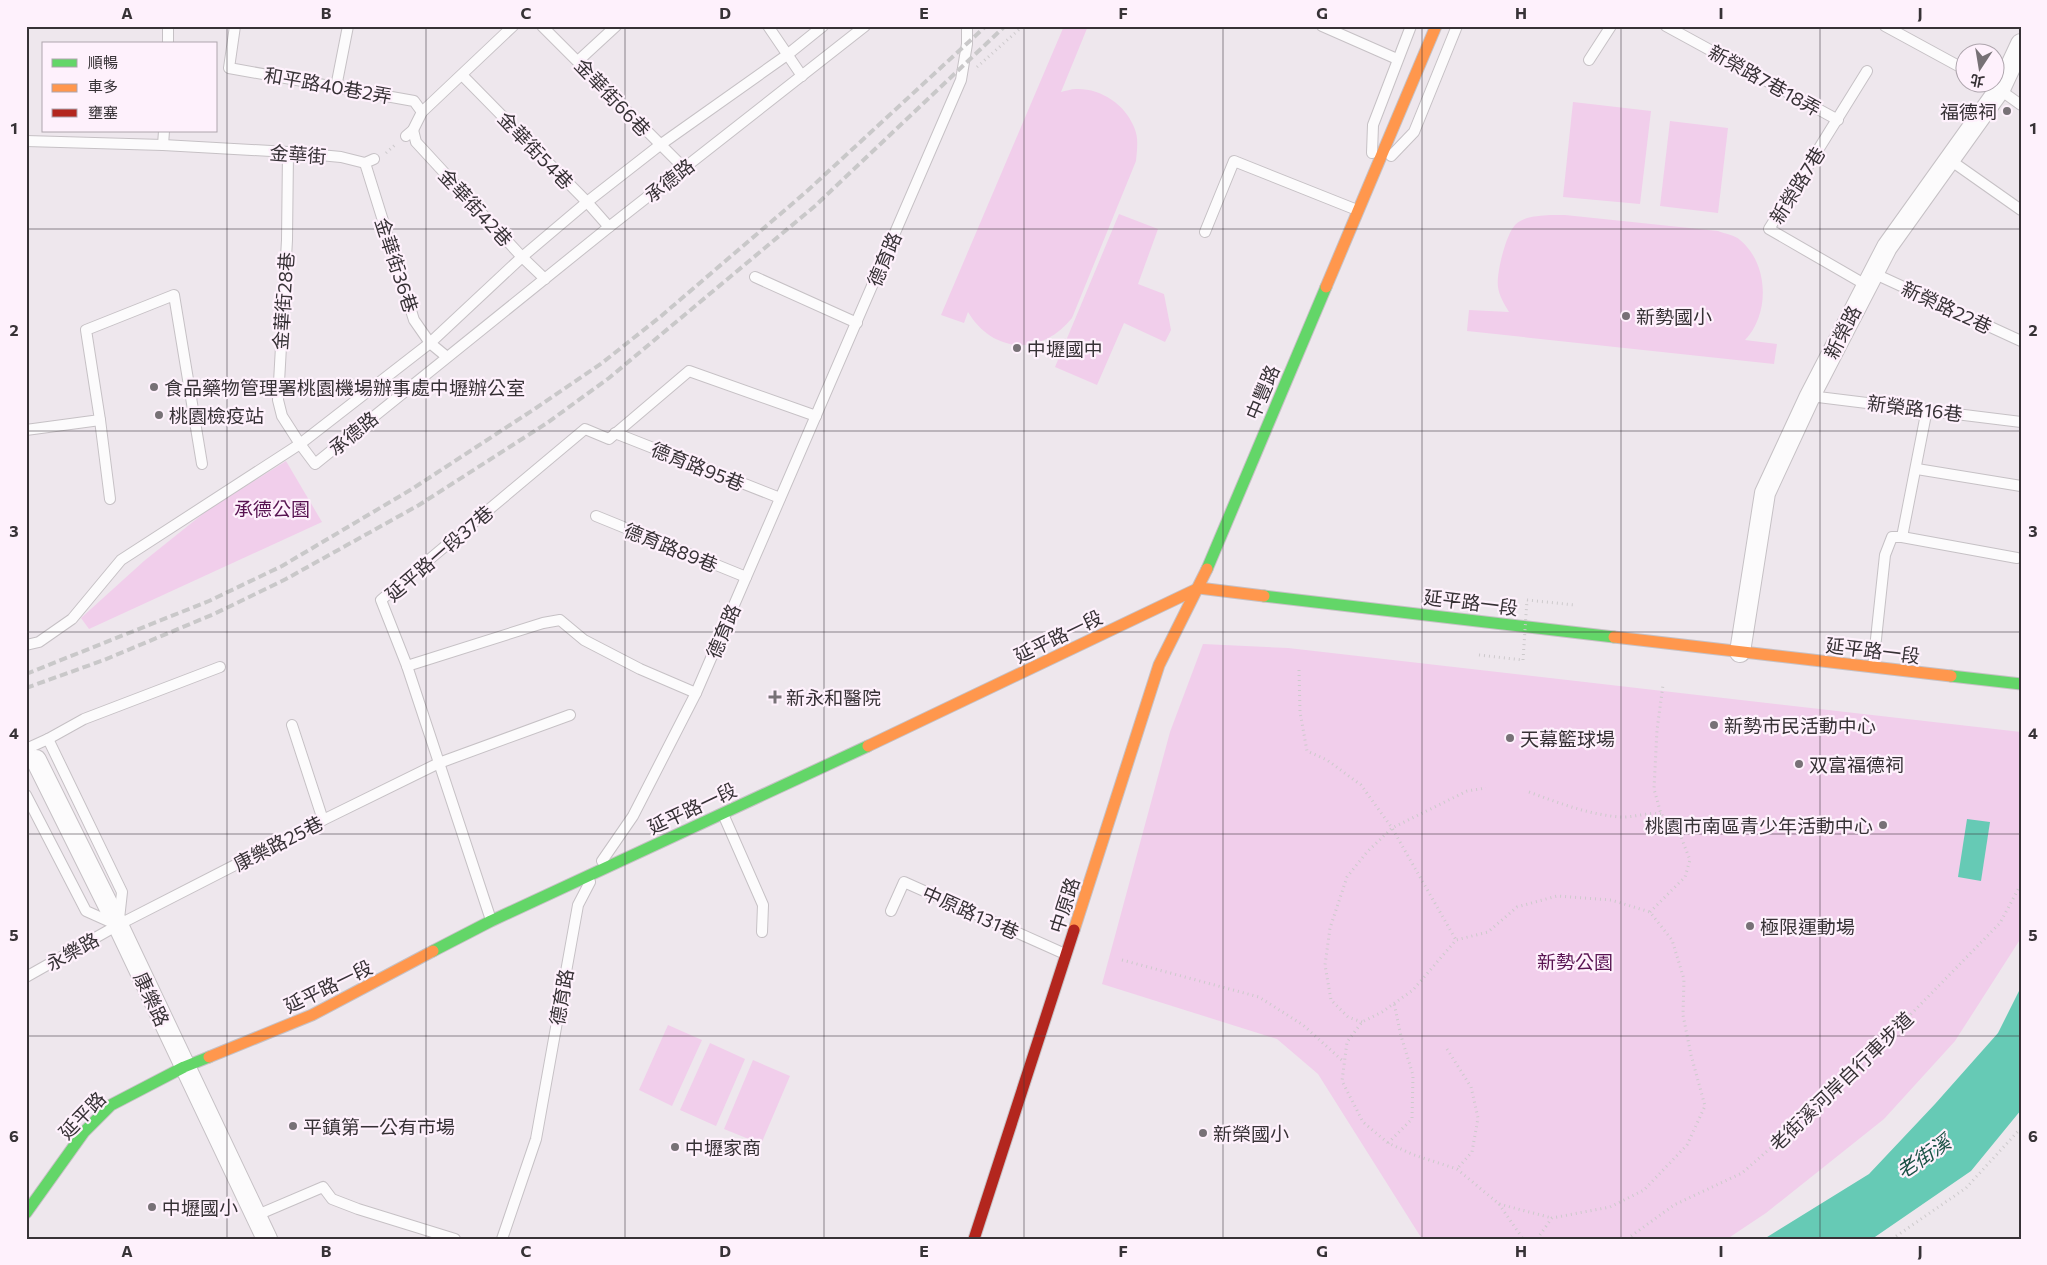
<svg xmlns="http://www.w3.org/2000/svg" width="2047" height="1265" font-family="Commissioner,'Noto Sans TC',sans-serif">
<rect width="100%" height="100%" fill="#eee7ed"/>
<g fill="#f1ceeb">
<path d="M1064 26H1088L1061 92C1066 91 1071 89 1076 89 1100 88 1125 104 1134 127 1139 138 1137 149 1136 161L1072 318C1042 356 993 354 968 312L964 323 941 315Z"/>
<polygon points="1573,102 1651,111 1640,204 1563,197"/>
<polygon points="1670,121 1728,128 1718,213 1660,206"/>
<polygon points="1119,214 1158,229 1138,284 1164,294 1171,330 1165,342 1124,323 1097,385 1055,367"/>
<path d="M1550 215H1565L1718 231C1725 234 1735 235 1740 240 1769 264 1770 314 1745 340L1777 344 1774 364 1467 331 1469 310 1509 312C1505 305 1499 296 1498 287 1496 274 1506 233 1516 224 1525 216 1539 216 1550 215Z"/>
<polygon points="286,461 322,522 89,629 81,618 144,561 209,509"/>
<polygon points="1203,644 1288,648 2021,732 2021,938 1955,1041 1884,1119 1766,1213 1727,1239 1422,1239 1318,1074 1277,1039 1102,984 1170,732"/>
<polygon points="668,1025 702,1040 672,1106 639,1090"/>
<polygon points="710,1043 745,1059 716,1126 680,1110"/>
<polygon points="753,1060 790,1076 761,1144 724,1129"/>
</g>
<g fill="#66cab5">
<polygon points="1967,819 1990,822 1981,881 1958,877"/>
<polygon points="2021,987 2021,1110 1971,1171 1872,1239 1764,1239 1869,1174 1935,1104 1998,1033"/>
</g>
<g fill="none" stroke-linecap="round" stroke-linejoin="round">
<g stroke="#c6c1c5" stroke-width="12">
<g id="lane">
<polyline points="235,26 229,68 414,101 422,112"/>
<polyline points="542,26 684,168"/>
<polyline points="768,26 802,76"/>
<polyline points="823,26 787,55 660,145 587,202 522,257 430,343 300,444 315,464 609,227 865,26"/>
<polyline points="1322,26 1397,59"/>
<polyline points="1666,26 1838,120"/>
<polyline points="1885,26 1964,69"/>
<polyline points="168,44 168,26"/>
<polyline points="1589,60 1611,26"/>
<polyline points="578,61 616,26"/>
<polyline points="462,75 587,202 609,227"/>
<polyline points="1989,82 2021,105"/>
<polyline points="336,87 348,26"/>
<polyline points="413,130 416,142 522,257 545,279"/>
<polyline points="406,136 413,130 422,112 513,26"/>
<polyline points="26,141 163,145 288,152 341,157 365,163 374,159"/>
<polyline points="163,145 164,131"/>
<polyline points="1372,153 1373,125 1411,26"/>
<polyline points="1391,156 1414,132 1457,26"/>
<polyline points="1950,160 2021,210"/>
<polyline points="365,163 414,320 430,343 447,357"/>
<polyline points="1205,232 1234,161 1357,210"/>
<polyline points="1873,273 2021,341"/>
<polyline points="755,277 857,323"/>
<polyline points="1866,285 1769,229 1867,71"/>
<polyline points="1810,396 2021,422"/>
<polyline points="100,420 110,499"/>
<polyline points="26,430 100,420 86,330 174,295 202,464"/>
<polyline points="615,433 780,498"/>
<polyline points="1917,469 2021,486"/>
<polyline points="596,516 746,577"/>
<polyline points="1902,537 2017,558"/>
<polyline points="26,645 39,642 72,619 121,560 300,444 282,416 278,400 287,240 288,152"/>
<polyline points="407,666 543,623 560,620 584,640 640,669 696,693"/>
<polyline points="1873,667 1885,555 1892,537 1902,537 1927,409"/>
<polyline points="292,725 323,820"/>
<polyline points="48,739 84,719 220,667"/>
<polyline points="26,749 48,739 122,892 119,919"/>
<polyline points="26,795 86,911 115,924"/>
<polyline points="723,814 763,905 762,932"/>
<polyline points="602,861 633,816 696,693 961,80 967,44 967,26"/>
<polyline points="891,911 904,882 1065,954"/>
<polyline points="491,920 407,666 381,600 585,429 609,439 689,371 816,416"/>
<polyline points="26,977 118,925 323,820 439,763 570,715"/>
<polyline points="255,1216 323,1187 332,1199 358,1209 455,1239"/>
<polyline points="502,1239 536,1139 578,905 590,882"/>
</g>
</g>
<g stroke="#c6c1c5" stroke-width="22">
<g id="street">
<polyline points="1740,652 1765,493 1810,396 1887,247 2000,89 2021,44"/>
<polyline points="36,760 118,925 267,1239"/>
</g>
</g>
<g stroke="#c6c1c5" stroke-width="13">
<g id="fast">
<polyline points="1207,569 1326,287"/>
<polyline points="1264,596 1614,637"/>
<polyline points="1951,676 2021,684"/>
<polyline points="433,951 491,921 868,746"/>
<polyline points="26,1213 84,1132 111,1105 184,1067 209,1057"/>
</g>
</g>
<g stroke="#c6c1c5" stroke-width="13">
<g id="slow">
<polyline points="1326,287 1436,26"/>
<polyline points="1614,637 1951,676"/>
<polyline points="868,746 1199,588 1264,596"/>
<polyline points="1074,930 1159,665 1207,569"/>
<polyline points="209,1057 312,1015 433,951"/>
</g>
</g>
<g stroke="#c6c1c5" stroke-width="13">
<polyline id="jam" points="974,1239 1074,930"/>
</g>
<g stroke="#cdcacc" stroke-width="3" stroke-dasharray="1 4" stroke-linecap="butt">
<polyline points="977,67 1023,26"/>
<polyline points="386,153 396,144"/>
<polyline points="1527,600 1575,605"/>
<polyline points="1479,655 1523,660"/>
<polyline points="1299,670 1300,712 1307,751 1327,760 1361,785 1392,828 1456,940"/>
<path d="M1529 792C1559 803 1587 814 1619 817 1633 818 1647 812 1661 814"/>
<polyline points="1650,912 1685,877 1690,860 1681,837 1661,814 1654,789 1657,730 1663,685"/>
<polyline points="1122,960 1259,997 1303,1025 1344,1062"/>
<polyline points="1362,1022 1348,1017 1331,1000 1325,965 1330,928 1347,877 1367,852 1392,828 1467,791 1486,788"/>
<polyline points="1447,1049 1471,1087 1478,1118 1472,1152 1457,1169"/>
<polyline points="1388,1143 1412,1119 1413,1075 1401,1036 1394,1003"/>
<polyline points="1499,1204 1523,1239"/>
<polyline points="1537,1239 1552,1218 1610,1207 1644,1190 1687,1145 1705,1106 1691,1055 1683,1015 1684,979 1672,940 1650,912 1611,900 1557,896 1517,907 1488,932 1456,940 1413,990 1382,1012 1362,1022 1347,1042 1342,1081 1363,1122 1388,1143 1414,1155 1457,1169 1499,1204 1552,1218"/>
<polyline points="1627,1239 1674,1205 1742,1173 1835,1092 2000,923 2021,884"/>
<polyline points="1892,1239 1966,1188 2021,1128"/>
</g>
<use href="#lane" stroke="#fcfbfc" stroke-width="10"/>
<use href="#street" stroke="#fcfbfc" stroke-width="20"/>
<use href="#fast" stroke="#63d668" stroke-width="11"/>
<use href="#slow" stroke="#ff974d" stroke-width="11"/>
<use href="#jam" stroke="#b3261e" stroke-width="11"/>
<g stroke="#c9c8c9" stroke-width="4" stroke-dasharray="8 4" stroke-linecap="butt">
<polyline points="26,674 209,601 282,566 412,489 536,408 602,363 660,317 806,192 986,26"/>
<polyline points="26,688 104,660 214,614 286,579 419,505 547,423 609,378 815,206 1005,26"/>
</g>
<polyline stroke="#cdcacc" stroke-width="3" stroke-dasharray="1 4" stroke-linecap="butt" points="1523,660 1527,600"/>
</g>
<path fill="none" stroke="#373236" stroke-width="1" stroke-opacity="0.55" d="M227 26V1239M426 26V1239M625 26V1239M824 26V1239M1024 26V1239M1223 26V1239M1422 26V1239M1621 26V1239M1820 26V1239M26 229H2021M26 431H2021M26 632H2021M26 834H2021M26 1036H2021"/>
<g fill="#777176" stroke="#fef1fc" stroke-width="2">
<circle cx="2007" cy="111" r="5"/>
<circle cx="1626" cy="316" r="5"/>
<circle cx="1017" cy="348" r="5"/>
<circle cx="154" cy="387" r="5"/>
<circle cx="159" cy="415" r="5"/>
<path d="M772.5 689.5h5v5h5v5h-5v5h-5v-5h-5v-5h5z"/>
<circle cx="1714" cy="725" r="5"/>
<circle cx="1510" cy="738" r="5"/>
<circle cx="1799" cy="764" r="5"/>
<circle cx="1883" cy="825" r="5"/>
<circle cx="1750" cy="926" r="5"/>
<circle cx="293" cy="1126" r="5"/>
<circle cx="1203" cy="1133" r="5"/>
<circle cx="675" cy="1147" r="5"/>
<circle cx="152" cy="1207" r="5"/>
</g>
<g text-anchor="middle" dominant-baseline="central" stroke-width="4.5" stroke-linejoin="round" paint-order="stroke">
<g font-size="19" fill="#373236" stroke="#fef1fc">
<text transform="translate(1765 80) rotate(29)">新榮路7巷18弄</text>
<text transform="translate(328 85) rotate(10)">和平路40巷2弄</text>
<text transform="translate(613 97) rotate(46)">金華街66巷</text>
<text transform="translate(536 150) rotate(46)">金華街54巷</text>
<text transform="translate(298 154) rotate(4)">金華街</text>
<text transform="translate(669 180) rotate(-38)">承德路</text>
<text transform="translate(1797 185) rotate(-58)">新榮路7巷</text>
<text transform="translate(476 207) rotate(47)">金華街42巷</text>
<text transform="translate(884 259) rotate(-67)">德育路</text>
<text transform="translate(397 265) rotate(72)">金華街36巷</text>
<text transform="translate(283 301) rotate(-86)">金華街28巷</text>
<text transform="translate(1947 307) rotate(25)">新榮路22巷</text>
<text transform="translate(1842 332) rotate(-63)">新榮路</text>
<text transform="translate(1262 392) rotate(-67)">中豐路</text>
<text transform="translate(1915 408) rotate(7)">新榮路16巷</text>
<text transform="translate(353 433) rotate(-39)">承德路</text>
<text transform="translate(698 466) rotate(22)">德育路95巷</text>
<text transform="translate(671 547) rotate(22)">德育路89巷</text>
<text transform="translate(439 553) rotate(-41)">延平路一段37巷</text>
<text transform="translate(1471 602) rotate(7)">延平路一段</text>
<text transform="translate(723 631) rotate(-67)">德育路</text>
<text transform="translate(1058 636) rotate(-26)">延平路一段</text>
<text transform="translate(1873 650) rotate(7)">延平路一段</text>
<text transform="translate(692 808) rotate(-25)">延平路一段</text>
<text transform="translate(278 843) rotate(-27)">康樂路25巷</text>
<text transform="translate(1064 905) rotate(-72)">中原路</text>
<text transform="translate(971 912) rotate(24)">中原路131巷</text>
<text transform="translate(72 951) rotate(-29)">永樂路</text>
<text transform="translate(328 986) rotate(-26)">延平路一段</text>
<text transform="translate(561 997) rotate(-80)">德育路</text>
<text transform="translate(152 999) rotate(65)">康樂路</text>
<text transform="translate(1841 1081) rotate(-44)">老街溪河岸自行車步道</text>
<text transform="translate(82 1115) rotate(-46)">延平路</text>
</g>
<g font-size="19" fill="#373236" stroke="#fef1fc" text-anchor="start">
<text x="1997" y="111" text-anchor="end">福德祠</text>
<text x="1636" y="316">新勢國小</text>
<text x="1027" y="348">中壢國中</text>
<text x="164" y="387">食品藥物管理署桃園機場辦事處中壢辦公室</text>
<text x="169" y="415">桃園檢疫站</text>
<text x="786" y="697">新永和醫院</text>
<text x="1724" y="725">新勢市民活動中心</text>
<text x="1520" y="738">天幕籃球場</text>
<text x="1809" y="764">双富福德祠</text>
<text x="1873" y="825" text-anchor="end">桃園市南區青少年活動中心</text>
<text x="1760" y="926">極限運動場</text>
<text x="303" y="1126">平鎮第一公有市場</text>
<text x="1213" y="1133">新榮國小</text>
<text x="685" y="1147">中壢家商</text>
<text x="162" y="1207">中壢國小</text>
</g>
<g font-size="19" fill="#591452" stroke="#fef1fc">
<text x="272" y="508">承德公園</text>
<text x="1575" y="961">新勢公園</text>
</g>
<g font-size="20" font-style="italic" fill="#195144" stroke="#fef1fc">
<text transform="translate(1923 1156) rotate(-34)">老街溪</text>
</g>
</g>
<rect width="2047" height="1265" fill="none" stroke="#fef1fc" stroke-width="55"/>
<rect x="42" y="42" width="175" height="90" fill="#fef1fc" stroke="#aea5ad"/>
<rect x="52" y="59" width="25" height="8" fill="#63d668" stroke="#aea5ad"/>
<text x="88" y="68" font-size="15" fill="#373236">順暢</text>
<rect x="52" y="84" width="25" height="8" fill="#ff974d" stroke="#aea5ad"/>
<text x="88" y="92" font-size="15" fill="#373236">車多</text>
<rect x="52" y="109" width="25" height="8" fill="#b3261e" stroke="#aea5ad"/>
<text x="88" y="118" font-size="15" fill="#373236">壅塞</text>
<g transform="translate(1980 68) rotate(192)"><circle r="24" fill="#fef1fc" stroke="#aea5ad"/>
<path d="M0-4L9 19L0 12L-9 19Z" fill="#777176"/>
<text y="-8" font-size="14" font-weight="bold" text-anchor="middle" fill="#373236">北</text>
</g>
<rect x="28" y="28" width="1992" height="1210" fill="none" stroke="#373236" stroke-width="2"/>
<g font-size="16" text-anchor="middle" font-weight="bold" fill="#373236">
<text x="127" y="19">A</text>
<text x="326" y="19">B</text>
<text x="526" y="19">C</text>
<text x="725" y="19">D</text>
<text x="924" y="19">E</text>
<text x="1123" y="19">F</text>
<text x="1322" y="19">G</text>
<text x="1521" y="19">H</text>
<text x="1721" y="19">I</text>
<text x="1920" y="19">J</text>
<text x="14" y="134">1</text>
<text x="2033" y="134">1</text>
<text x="14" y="336">2</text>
<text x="2033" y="336">2</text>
<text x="14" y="537">3</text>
<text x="2033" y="537">3</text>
<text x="14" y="739">4</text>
<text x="2033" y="739">4</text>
<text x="14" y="941">5</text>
<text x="2033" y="941">5</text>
<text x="14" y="1142">6</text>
<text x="2033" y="1142">6</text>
<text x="127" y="1257">A</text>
<text x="326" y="1257">B</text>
<text x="526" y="1257">C</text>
<text x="725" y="1257">D</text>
<text x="924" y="1257">E</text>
<text x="1123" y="1257">F</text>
<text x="1322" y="1257">G</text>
<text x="1521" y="1257">H</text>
<text x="1721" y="1257">I</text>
<text x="1920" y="1257">J</text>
</g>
</svg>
